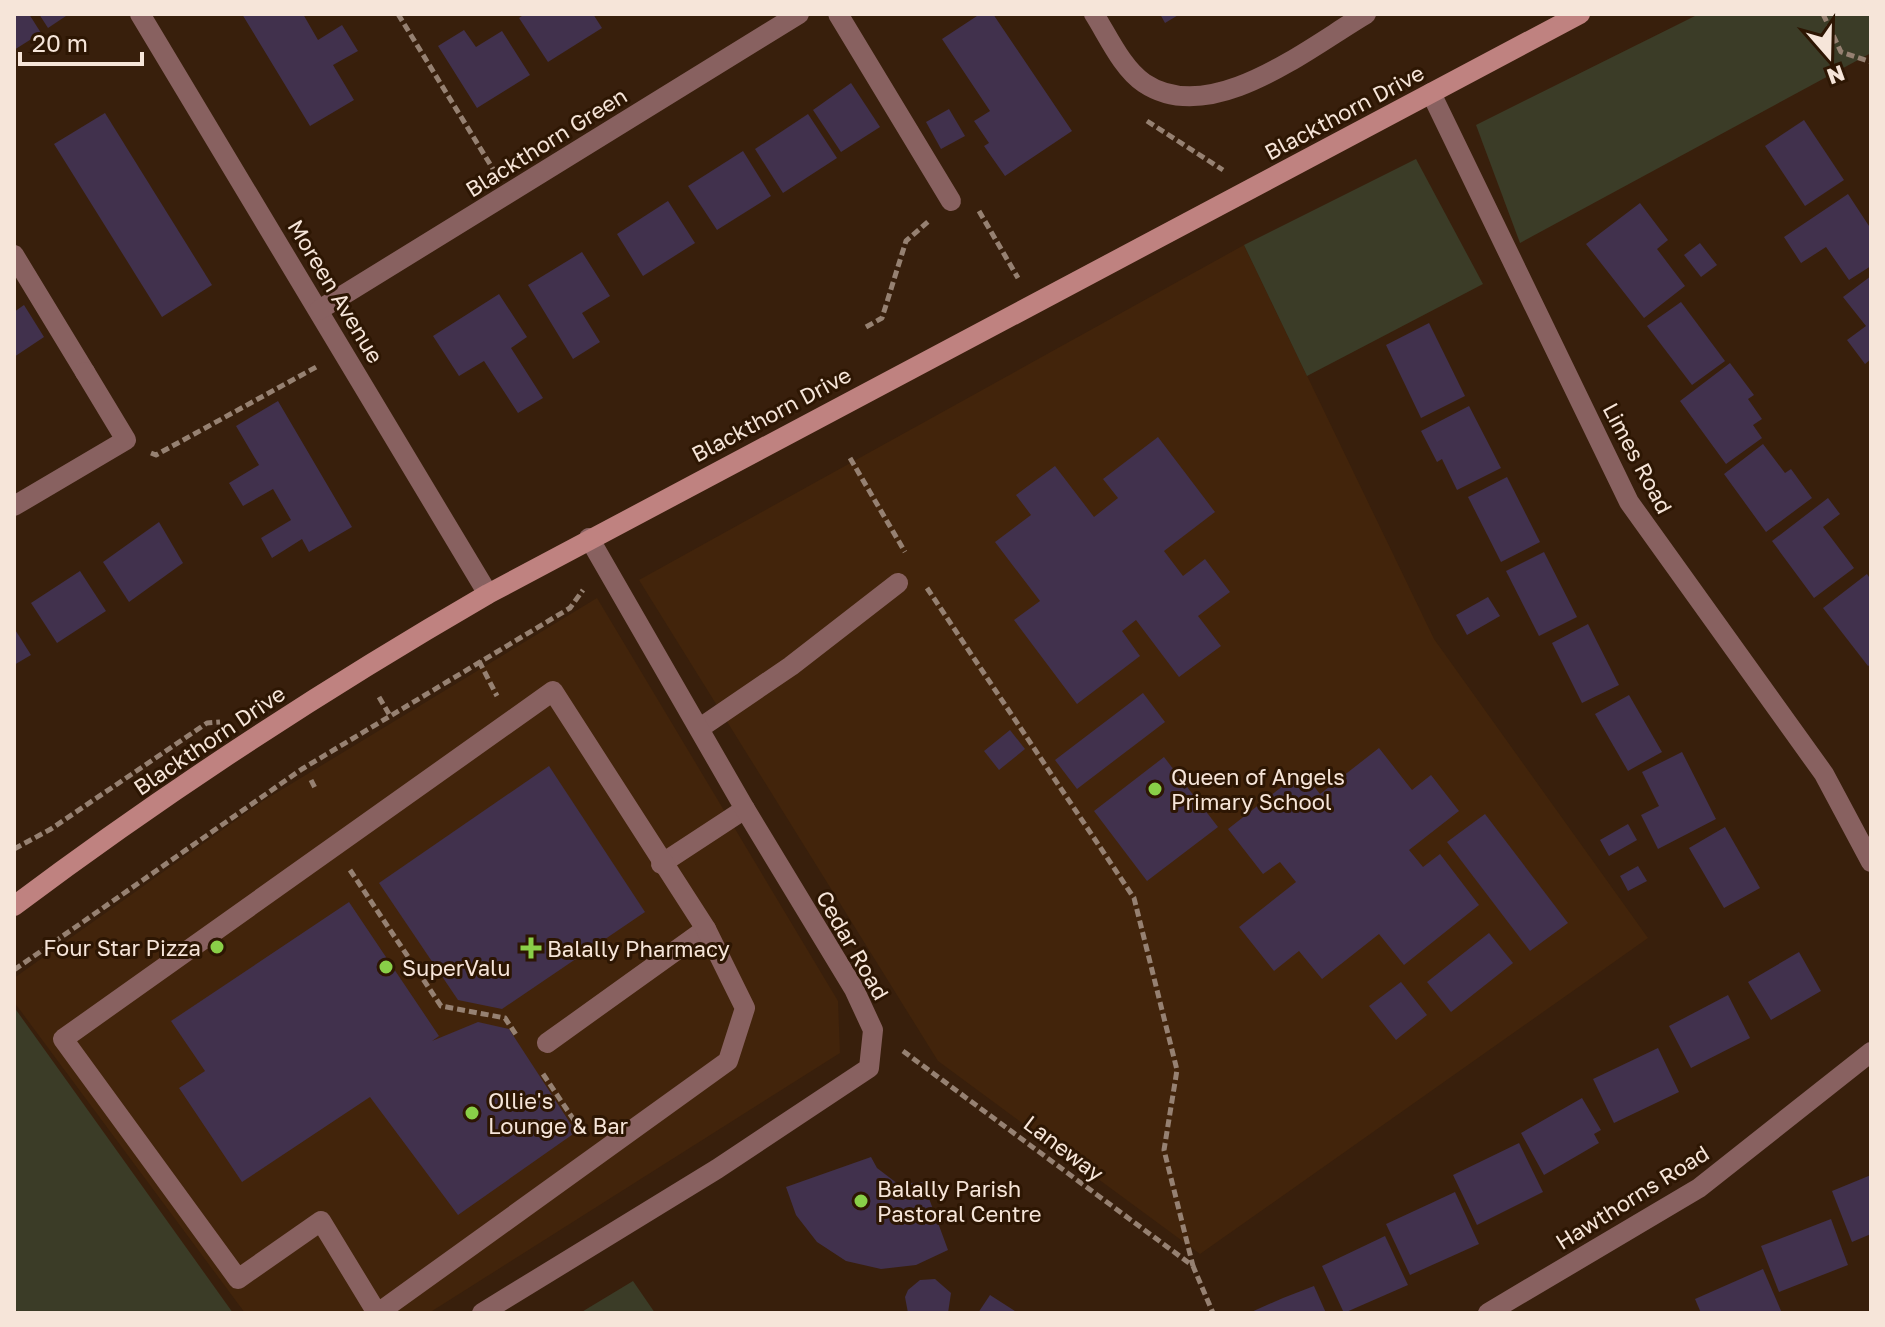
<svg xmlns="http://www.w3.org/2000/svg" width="1885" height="1327" font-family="'Golos Text',sans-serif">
<rect width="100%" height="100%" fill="#381f0c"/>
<g fill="#42240b">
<polygon points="1244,245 1434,639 1648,938 1200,1254 938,1061 639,580"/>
<polygon points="597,598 838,1001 840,1053 429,1313 245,1313 14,1002 14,978 263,801"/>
</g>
<g fill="#3b3c27">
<polygon points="1699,14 1871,14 1871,53 1520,243 1476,125"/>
<polygon points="1416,159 1483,284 1307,376 1244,245"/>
<polygon points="14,1007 233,1313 14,1313"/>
<polygon points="633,1281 655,1313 580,1313"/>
</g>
<g fill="#41314d">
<polygon points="14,14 29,14 41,33 14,50"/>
<polygon points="39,14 69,14 48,28"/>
<polygon points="242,14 303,14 318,40 342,25 358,51 333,65 354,100 310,126"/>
<polygon points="525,14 593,14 602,28 548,62 519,18"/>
<polygon points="980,14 993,14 1072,131 1005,176 984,146 989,143 974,121 990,111 942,39"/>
<polygon points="1160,14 1180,14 1165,23"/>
<polygon points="464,30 476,47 502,31 530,75 477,108 438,46"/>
<polygon points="851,83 880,127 841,152 813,110"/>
<polygon points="949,109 965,136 941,149 926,122"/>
<polygon points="105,113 212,285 162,317 54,144"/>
<polygon points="808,114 837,158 783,193 755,149"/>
<polygon points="1804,120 1844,180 1805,206 1765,146"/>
<polygon points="743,151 771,196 717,230 688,186"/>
<polygon points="1848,194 1871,229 1871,266 1849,280 1826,247 1801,263 1784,237"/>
<polygon points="668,201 695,243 643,276 617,234"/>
<polygon points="1640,203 1668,240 1657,249 1685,286 1644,318 1586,244"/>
<polygon points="1700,243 1717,265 1701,277 1684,255"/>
<polygon points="582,252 610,296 582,313 600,342 573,359 528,285"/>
<polygon points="1871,276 1871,359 1865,364 1847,340 1866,326 1843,297"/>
<polygon points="499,294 527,337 511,348 543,398 518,413 484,361 459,376 433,336"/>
<polygon points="1681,302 1725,361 1692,385 1647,326"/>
<polygon points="24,305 44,337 14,357 14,312"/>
<polygon points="1429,323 1465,396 1421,418 1386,345"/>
<polygon points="1730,363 1754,395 1748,399 1762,419 1753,425 1762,438 1726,464 1680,401"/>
<polygon points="278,401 352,527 309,552 302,539 272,558 261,538 291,520 273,489 243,506 229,483 259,465 236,426"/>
<polygon points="1469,406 1501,468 1457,490 1442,459 1437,462 1421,431"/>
<polygon points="1158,437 1215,512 1164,551 1183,576 1205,559 1230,592 1198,616 1221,646 1179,677 1136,620 1122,631 1140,656 1077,704 1014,620 1040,601 995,542 1031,515 1016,495 1055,466 1094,517 1118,498 1103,479"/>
<polygon points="1763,444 1785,473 1791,469 1812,498 1766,532 1724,474"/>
<polygon points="1507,477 1540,542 1501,562 1468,497"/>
<polygon points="1828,498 1840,514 1823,527 1854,568 1814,598 1772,541"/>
<polygon points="159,522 183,563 129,602 103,562"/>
<polygon points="1544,552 1577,617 1539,636 1506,571"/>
<polygon points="80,571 106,611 57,643 31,603"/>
<polygon points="1867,574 1871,580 1871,664 1868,666 1823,608"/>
<polygon points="1488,597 1500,616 1467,635 1456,615"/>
<polygon points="1588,624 1619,685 1582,703 1552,643"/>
<polygon points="14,628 31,655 14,665"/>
<polygon points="1143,693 1165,722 1077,789 1055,760"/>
<polygon points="1629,695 1662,752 1628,771 1595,714"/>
<polygon points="1010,730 1025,749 999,770 984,751"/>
<polygon points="1379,748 1412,790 1431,775 1459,811 1409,850 1423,867 1440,854 1479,905 1404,965 1379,934 1322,979 1299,951 1274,971 1239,927 1296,882 1280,862 1263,874 1228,829 1302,771 1320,794"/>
<polygon points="1682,752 1716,819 1658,849 1641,815 1659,806 1642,772"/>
<polygon points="1164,757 1218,827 1147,881 1094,811"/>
<polygon points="549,766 645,912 502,1009 458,1000 379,883"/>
<polygon points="1485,814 1568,923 1530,951 1447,842"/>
<polygon points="1628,824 1637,840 1609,856 1600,840"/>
<polygon points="1725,827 1760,888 1724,908 1689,848"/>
<polygon points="1638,866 1647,881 1628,891 1620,876"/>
<polygon points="349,902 439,1036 432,1041 478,1022 509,1029 576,1132 458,1215 370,1097 242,1182 179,1088 205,1071 171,1021"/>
<polygon points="1489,933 1513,963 1451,1012 1427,982"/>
<polygon points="1799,952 1821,991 1771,1020 1748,982"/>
<polygon points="1401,982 1427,1015 1396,1040 1369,1006"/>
<polygon points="1728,995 1750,1038 1691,1068 1669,1026"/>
<polygon points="1658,1048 1679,1092 1614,1123 1593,1079"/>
<polygon points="1582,1098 1601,1130 1594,1134 1599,1143 1544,1175 1521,1133"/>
<polygon points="1519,1143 1543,1192 1477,1225 1453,1175"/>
<polygon points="871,1157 877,1168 898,1184 923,1182 948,1250 916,1265 881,1269 846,1261 817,1242 796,1215 786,1187"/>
<polygon points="1871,1175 1871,1234 1852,1242 1832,1191"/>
<polygon points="1455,1192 1479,1244 1410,1275 1386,1224"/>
<polygon points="1831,1219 1848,1265 1779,1292 1761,1246"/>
<polygon points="1385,1236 1408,1285 1344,1313 1322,1266"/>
<polygon points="1763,1269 1782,1313 1701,1313 1695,1299"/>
<polygon points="935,1279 951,1293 948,1313 908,1313 905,1297 908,1290 920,1280"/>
<polygon points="1314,1286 1326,1313 1249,1313 1283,1298"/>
<polygon points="990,1295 1018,1313 978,1313"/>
</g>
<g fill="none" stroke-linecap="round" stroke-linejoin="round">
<g stroke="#968172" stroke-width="5" stroke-dasharray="8 4" stroke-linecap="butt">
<polyline points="398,14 493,169"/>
<polyline points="1823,14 1841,52 1871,62"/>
<polyline points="1147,121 1223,170"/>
<polyline points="979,211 1018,278"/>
<polyline points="866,327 882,318 906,241 930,220"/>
<polyline points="151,453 156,455 318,366"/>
<polyline points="850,458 905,552"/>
<polyline points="927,588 1134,898 1177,1070 1164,1150 1193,1266"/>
<polyline points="479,661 497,696"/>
<polyline points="379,697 389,714"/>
<polyline points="311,780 316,790"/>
<polyline points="14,849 51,829 207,723 220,722"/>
<polyline points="350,870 441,1006 505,1018 517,1036"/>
<polyline points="14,970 302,769 570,608 583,590"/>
<polyline points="903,1051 1193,1266 1213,1313"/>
<polyline points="543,1074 580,1129"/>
</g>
<g stroke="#886160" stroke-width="20">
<polyline points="838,14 951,201"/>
<polyline points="14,255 85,372"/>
<polyline points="700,728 791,666 898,583"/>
<polyline points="661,864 745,809"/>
<polyline points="547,1043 706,929"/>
<polyline points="377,1313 321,1221 238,1279 63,1039 553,691 706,929 745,1008 728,1061 378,1313"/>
</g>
<g stroke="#886160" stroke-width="20">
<polyline points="140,14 488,594"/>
<path d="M1094 14C1108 36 1122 68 1144 83 1211 128 1308 48 1366 14"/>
<polyline points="1431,93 1629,502 1824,774 1871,862"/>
<polyline points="319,310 799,14"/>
<polyline points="14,506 126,440 85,372"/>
<polyline points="482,1313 717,1169 869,1068 873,1030 854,989 745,809 589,538"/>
<polyline points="1488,1313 1699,1188 1871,1052"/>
</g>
<path stroke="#bf8280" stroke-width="20" d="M14 906C166 792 324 689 488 594L1580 14"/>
</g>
<g fill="#89cf48" stroke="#2d1603" stroke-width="3">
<circle cx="1155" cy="789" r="8"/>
<circle cx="217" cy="947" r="8"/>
<path d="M527 936h8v8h8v8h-8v8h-8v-8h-8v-8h8z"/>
<circle cx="386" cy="967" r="8"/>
<circle cx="472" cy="1113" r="8"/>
<circle cx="861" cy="1201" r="8"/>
</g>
<g text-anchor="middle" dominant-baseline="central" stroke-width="6" stroke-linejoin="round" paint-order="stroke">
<g font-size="22" fill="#f6e5d9" stroke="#2d1603">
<text transform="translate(1344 112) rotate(-28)">Blackthorn Drive</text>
<text transform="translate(546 142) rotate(-32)">Blackthorn Green</text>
<text transform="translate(336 291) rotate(59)">Moreen Avenue</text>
<text transform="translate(771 414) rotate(-28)">Blackthorn Drive</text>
<text transform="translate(1638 458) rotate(62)">Limes Road</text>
<text transform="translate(209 740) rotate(-34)">Blackthorn Drive</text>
<text transform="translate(853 945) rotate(60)">Cedar Road</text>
<text transform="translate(1064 1148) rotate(37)">Laneway</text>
<text transform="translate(1632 1197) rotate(-32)">Hawthorns Road</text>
</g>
<g font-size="22" fill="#f6e5d9" stroke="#2d1603" text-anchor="start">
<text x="1171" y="776">Queen of Angels<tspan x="1171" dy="25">Primary School</tspan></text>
<text x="201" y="947" text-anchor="end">Four Star Pizza</text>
<text x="547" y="948">Balally Pharmacy</text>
<text x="402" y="967">SuperValu</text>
<text x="488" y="1100">Ollie's<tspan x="488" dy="25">Lounge &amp; Bar</tspan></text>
<text x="877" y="1188">Balally Parish<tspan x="877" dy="25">Pastoral Centre</tspan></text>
</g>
</g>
<rect width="1885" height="1327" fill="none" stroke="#f6e5d9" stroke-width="32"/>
<g transform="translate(1829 56) rotate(160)" stroke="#2d1603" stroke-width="6" paint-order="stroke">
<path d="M0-6L14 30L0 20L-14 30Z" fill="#f6e5d9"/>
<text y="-12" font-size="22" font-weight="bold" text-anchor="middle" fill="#f6e5d9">N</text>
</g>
<path d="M20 52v12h122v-12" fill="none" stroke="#f6e5d9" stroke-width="4"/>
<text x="32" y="52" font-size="24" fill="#f6e5d9" stroke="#2d1603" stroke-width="6" paint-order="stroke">20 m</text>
</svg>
